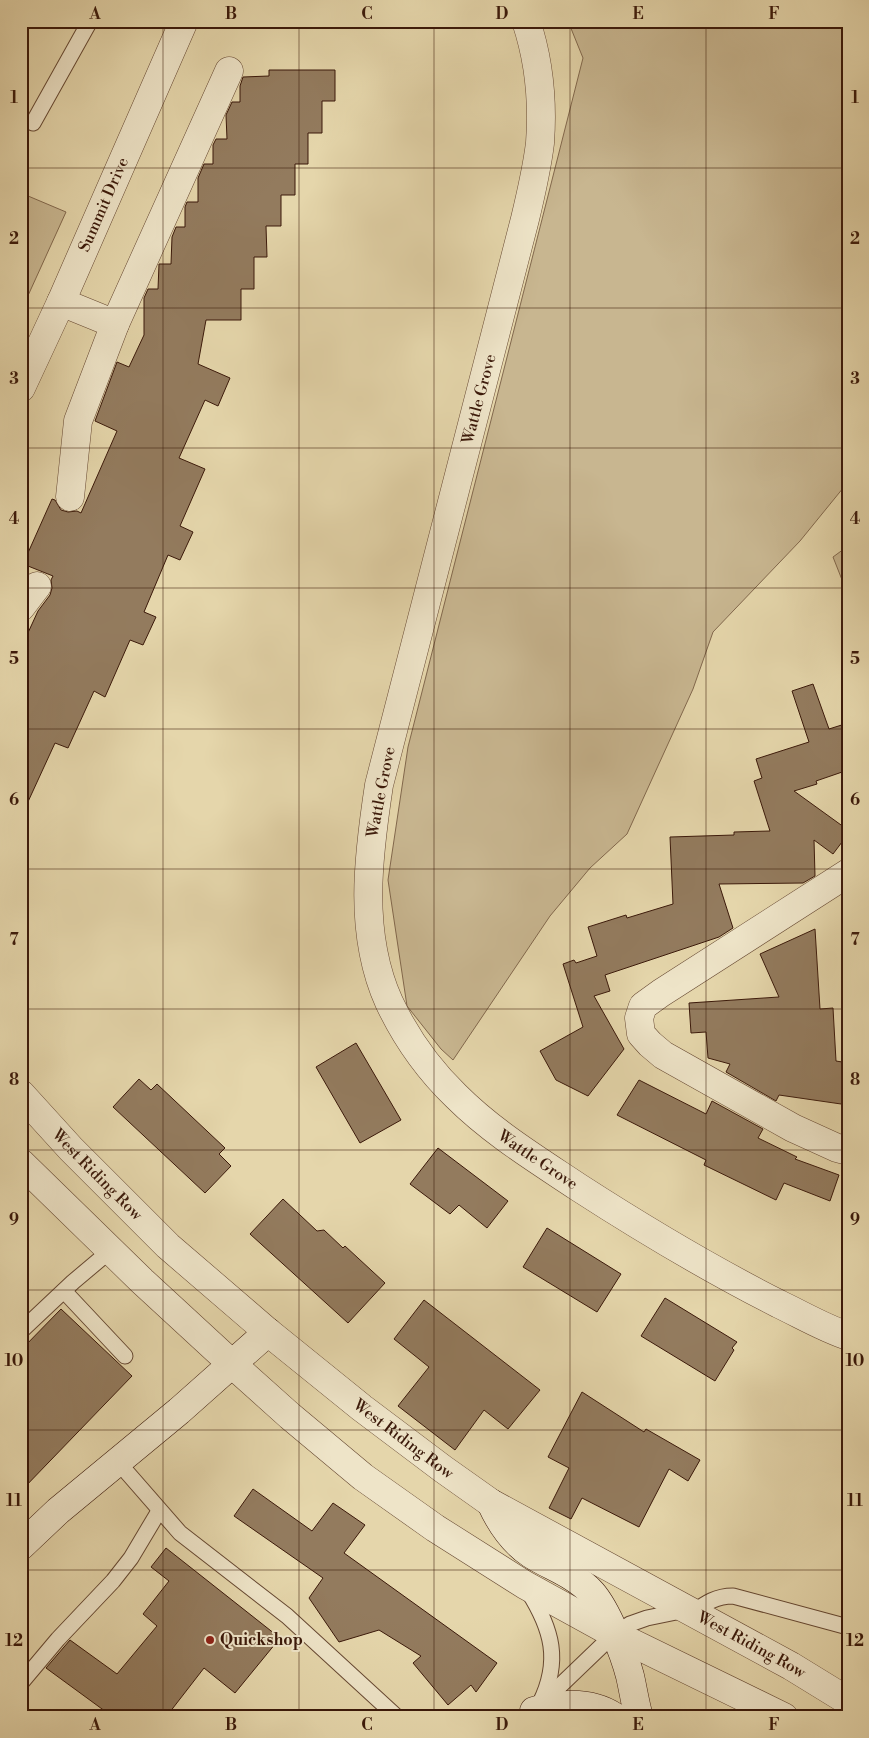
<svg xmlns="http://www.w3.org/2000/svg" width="869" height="1738" font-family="'Libre Bodoni',serif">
<rect width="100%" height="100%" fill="#e5d6ab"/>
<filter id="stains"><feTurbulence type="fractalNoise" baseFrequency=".004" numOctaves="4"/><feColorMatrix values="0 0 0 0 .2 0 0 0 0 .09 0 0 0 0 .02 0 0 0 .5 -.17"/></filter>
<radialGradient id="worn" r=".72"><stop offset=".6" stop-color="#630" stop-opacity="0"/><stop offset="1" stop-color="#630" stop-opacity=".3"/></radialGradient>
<g fill="#c8b690" stroke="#82684d">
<polygon points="568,21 848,21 848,482 800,541 713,632 693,689 627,834 590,868 550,916 453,1060 441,1049 407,1006 388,880 408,747 583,58"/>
<polygon points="21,193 66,212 21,311"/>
<polygon points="848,546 848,595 833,557"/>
</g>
<g fill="#937b5e" stroke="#3b190a">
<polygon points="269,70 335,70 335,101 322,101 322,133 308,133 308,164 295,164 295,195 281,195 281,226 266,226 267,257 254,257 254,289 241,289 241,320 206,320 198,364 230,378 218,406 205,400 179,458 205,469 180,526 193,532 180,560 168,555 144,612 156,617 143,645 130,640 105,697 94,691 68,748 55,743 21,817 21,648 38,611 50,595 52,588 51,580 53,576 23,564 52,499 55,500 61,510 68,512 77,511 81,513 117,431 95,421 117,362 129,367 144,335 144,298 148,289 158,289 159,264 171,264 172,237 176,227 185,227 185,207 187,202 198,202 198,178 204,164 213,164 213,145 216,139 227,139 226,115 232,102 240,102 240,86 243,77 269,76"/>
<polygon points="813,684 829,729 848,723 848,770 816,781 817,784 794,791 848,830 848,834 833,854 814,840 815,876 803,883 719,884 733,928 719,937 605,975 610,991 594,996 624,1049 588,1096 556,1080 540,1051 583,1027 563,964 574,960 576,963 597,956 588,927 626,915 627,918 673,904 670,837 734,835 734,832 770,831 754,781 762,778 756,759 809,742 792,691"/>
<polygon points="815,929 820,1009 833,1008 836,1061 848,1063 848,1105 779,1095 776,1101 726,1072 730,1064 708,1058 706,1032 691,1033 689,1003 779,997 760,954"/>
<polygon points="356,1043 401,1120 360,1143 316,1067"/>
<polygon points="139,1079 151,1090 157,1084 225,1148 219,1154 231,1166 205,1193 113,1107"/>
<polygon points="639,1080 706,1114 712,1101 763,1129 758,1138 797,1157 795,1159 839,1175 830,1201 784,1183 776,1200 704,1165 706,1160 617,1115"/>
<polygon points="438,1148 508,1201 487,1228 459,1205 450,1214 410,1184"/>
<polygon points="283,1199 317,1231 324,1230 343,1248 345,1246 385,1283 348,1323 250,1234"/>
<polygon points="547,1228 621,1274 597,1312 523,1267"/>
<polygon points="665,1298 737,1342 732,1348 734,1350 715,1381 641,1336"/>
<polygon points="424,1300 540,1390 508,1429 484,1410 455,1450 398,1406 429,1367 394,1339"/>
<polygon points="61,1309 132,1376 21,1491 21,1350"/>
<polygon points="582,1392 644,1432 646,1429 700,1460 688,1481 669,1469 639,1527 582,1498 571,1519 549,1508 569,1468 548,1457"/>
<polygon points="253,1489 312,1531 333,1503 365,1525 344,1553 497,1663 476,1692 471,1685 448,1705 413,1663 421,1656 379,1630 339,1642 309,1598 323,1578 234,1516"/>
<polygon points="166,1548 280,1638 235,1693 204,1668 166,1717 113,1717 46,1668 70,1640 117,1674 157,1626 143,1614 169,1581 151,1567"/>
</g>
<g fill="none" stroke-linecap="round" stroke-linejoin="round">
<g stroke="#664832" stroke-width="17">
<g id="lane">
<polyline points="33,123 90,21"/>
<polyline points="64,1291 125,1356"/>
<polyline points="21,1331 73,1282 111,1250"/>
<polyline points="118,1462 180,1533 287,1616 397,1717"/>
<path d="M528 1591C552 1629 561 1661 540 1703"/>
<path d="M692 1613C706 1603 716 1596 733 1596L848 1627"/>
<polyline points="21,1683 58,1639 113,1581 131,1558 159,1511"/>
<polyline points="540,1705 614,1634 630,1624 647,1618 686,1610"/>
</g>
</g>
<g stroke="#664832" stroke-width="29">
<g id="street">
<path id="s1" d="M526 21C539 60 543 102 540 143 537 168 531 194 525 219L379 785C368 857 358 933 389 1002 405 1036 429 1070 456 1096 492 1132 536 1159 578 1187 643 1229 710 1269 779 1304 802 1315 824 1328 848 1336"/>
<polyline points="61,302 115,324"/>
<path id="s2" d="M21 388 61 302 184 21"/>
<polyline points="70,497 78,421 115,324 229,71"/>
<polyline points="21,607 37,586"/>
<polyline points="848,873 661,993 643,1006 639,1018 641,1034 650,1044 663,1055 793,1128 837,1148 848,1151"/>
<path id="s3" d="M21 1094 71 1149 168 1246 268 1332 362 1408 443 1469 491 1503 791 1666 848 1701"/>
<polyline points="21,1163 142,1281 232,1364 290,1416 363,1477 435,1528 525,1585 614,1634 784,1717"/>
</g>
</g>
<g stroke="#3b190a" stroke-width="29">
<g id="secondary">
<path d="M491 1503C500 1523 513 1542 531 1554 551 1567 575 1574 592 1593 607 1610 624 1653 630 1676 633 1689 635 1703 639 1717"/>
<polyline points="21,1546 58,1511 179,1411 268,1332"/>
<path d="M534 1711C561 1703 591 1701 615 1717"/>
</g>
</g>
<use href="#lane" stroke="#eee4c8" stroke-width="15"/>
<use href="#street" stroke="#eee4c8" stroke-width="28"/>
<use href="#secondary" stroke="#eee4c8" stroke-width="28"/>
</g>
<path fill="none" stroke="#3b190a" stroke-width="1" stroke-opacity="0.55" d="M163 21V1717M299 21V1717M434 21V1717M570 21V1717M706 21V1717M21 168H848M21 308H848M21 448H848M21 588H848M21 729H848M21 869H848M21 1009H848M21 1150H848M21 1290H848M21 1430H848M21 1570H848"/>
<circle fill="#8f2418" stroke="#eee4c8" stroke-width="2" cx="210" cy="1640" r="5"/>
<g text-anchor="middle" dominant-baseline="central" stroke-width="4" stroke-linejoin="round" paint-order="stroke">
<g font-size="16" fill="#3b190a" stroke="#eee4c8">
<text stroke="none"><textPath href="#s2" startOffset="201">Summit Drive</textPath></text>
<text transform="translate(479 399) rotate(-75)">Wattle Grove</text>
<text transform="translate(381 792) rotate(-79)">Wattle Grove</text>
<text stroke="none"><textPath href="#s1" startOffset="1226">Wattle Grove</textPath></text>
<text stroke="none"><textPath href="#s3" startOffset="111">West Riding Row</textPath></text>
<text stroke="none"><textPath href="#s3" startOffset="516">West Riding Row</textPath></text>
<text stroke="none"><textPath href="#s3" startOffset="921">West Riding Row</textPath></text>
</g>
<g font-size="16" font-weight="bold" fill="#3b190a" stroke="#eee4c8" text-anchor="start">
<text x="220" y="1640">Quickshop</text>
</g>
</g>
<rect width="869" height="1738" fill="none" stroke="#e5d6ab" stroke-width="55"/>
<rect x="28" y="28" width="814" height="1682" fill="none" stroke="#3b190a" stroke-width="2"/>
<g font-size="16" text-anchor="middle" font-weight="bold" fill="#3b190a">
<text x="95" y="19">A</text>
<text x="231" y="19">B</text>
<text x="367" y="19">C</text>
<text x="502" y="19">D</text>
<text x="638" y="19">E</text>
<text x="774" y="19">F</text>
<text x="14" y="103">1</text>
<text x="855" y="103">1</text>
<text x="14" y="244">2</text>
<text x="855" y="244">2</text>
<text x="14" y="384">3</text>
<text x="855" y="384">3</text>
<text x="14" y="524">4</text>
<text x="855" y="524">4</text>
<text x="14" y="664">5</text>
<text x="855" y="664">5</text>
<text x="14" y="805">6</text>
<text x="855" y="805">6</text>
<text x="14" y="945">7</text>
<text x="855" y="945">7</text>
<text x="14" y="1085">8</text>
<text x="855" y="1085">8</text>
<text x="14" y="1225">9</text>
<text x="855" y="1225">9</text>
<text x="14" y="1366">10</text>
<text x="855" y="1366">10</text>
<text x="14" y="1506">11</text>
<text x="855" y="1506">11</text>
<text x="14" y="1646">12</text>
<text x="855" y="1646">12</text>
<text x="95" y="1730">A</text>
<text x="231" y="1730">B</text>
<text x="367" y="1730">C</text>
<text x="502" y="1730">D</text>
<text x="638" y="1730">E</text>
<text x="774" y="1730">F</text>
</g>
<rect width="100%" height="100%" filter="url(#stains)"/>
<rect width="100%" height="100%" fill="url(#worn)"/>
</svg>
